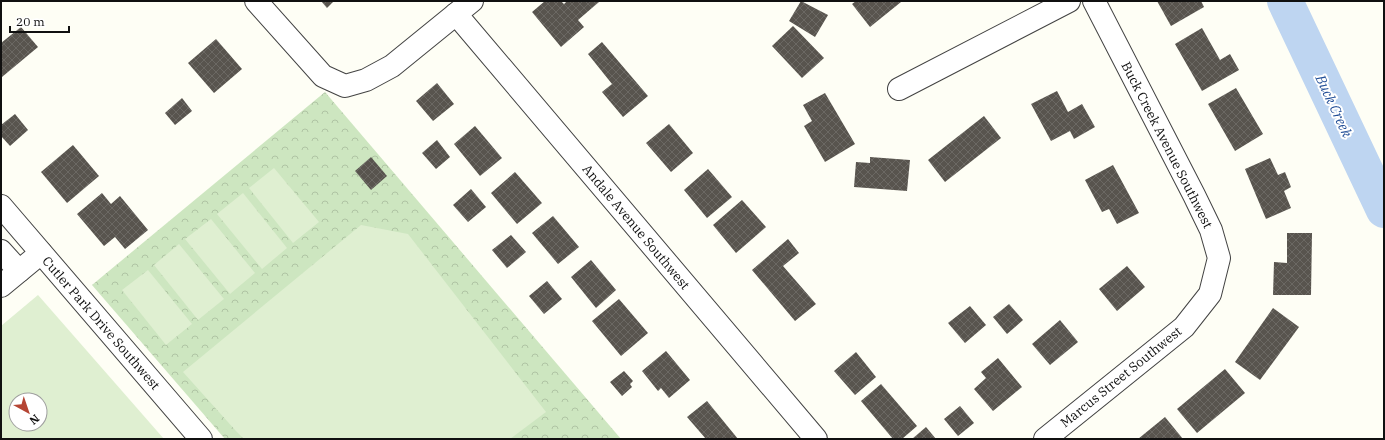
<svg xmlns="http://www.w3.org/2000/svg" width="1385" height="440" font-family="'IBM Plex Serif',serif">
<defs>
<pattern id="park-crowns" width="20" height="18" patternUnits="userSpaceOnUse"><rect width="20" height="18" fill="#cde6c0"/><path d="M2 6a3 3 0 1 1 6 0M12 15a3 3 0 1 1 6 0" fill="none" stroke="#afc4a4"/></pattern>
<pattern id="building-cross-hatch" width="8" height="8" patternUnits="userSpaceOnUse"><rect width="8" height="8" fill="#58544e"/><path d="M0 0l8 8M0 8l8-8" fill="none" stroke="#6b6863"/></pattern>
</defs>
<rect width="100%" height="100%" fill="#fefef5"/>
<polygon fill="url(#park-crowns)" points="325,92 621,439 225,439 92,285"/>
<g fill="#dfefd1" fill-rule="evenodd">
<polygon points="274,168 319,222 293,243 249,188"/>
<polygon points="243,193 287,248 262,269 217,214"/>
<polygon points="211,219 255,273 230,294 185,239"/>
<polygon points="361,225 408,234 546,412 510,439 244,439 236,431 183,372"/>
<polygon points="179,244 224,299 198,320 154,265"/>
<polygon points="148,270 192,324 166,345 122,290"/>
<path d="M38 295 164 439H1V326ZM16 400H40V424H16Z"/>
</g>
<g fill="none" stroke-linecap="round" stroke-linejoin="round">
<polyline stroke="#bed5f1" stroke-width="36" points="1285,1 1384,210"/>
</g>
<g fill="url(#building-cross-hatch)">
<polygon points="321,1 334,1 327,8"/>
<polygon points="545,1 561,1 564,4 567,1 599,2 578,20 584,27 561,47 532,12"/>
<polygon points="801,1 828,15 815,37 789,21"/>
<polygon points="856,1 900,1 901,2 870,27 852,4"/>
<polygon points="1157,1 1201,1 1204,7 1171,26"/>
<polygon points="793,26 824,58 802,78 772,46"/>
<polygon points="21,27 38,47 2,77 1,43"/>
<polygon points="1202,28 1220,60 1230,54 1239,70 1202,91 1175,44"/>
<polygon points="216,39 242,69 214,93 188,63"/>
<polygon points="602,42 648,96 623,117 602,92 612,84 588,54"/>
<polygon points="437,83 454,104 433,121 416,101"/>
<polygon points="1236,88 1263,134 1235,151 1208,104"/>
<polygon points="1057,91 1068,112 1082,104 1095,127 1074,139 1070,131 1051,141 1031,104"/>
<polygon points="825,93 855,144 825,162 804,126 812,121 803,105"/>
<polygon points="182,98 192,111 175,125 165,113"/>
<polygon points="15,114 28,130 10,146 1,136 1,125"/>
<polygon points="984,116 1001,138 945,182 928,160"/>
<polygon points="669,124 693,153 671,172 646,143"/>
<polygon points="475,126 502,158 480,176 454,144"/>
<polygon points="437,140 450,157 436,169 422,153"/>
<polygon points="73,145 99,176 67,203 41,172"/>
<polygon points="371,157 387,176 371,190 355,171"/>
<polygon points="870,157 910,160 907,191 854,187 856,162 870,163"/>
<polygon points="1270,158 1278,175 1285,172 1291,187 1284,191 1291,208 1266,219 1245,169"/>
<polygon points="1113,165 1139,213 1117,224 1109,209 1102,212 1085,180"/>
<polygon points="708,169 732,197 707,218 684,190"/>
<polygon points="515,172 542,203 517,224 491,193"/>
<polygon points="471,189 486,207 468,222 453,205"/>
<polygon points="102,193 111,204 120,196 148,230 125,249 115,237 104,246 77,214"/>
<polygon points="742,200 766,227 736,253 713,225"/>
<polygon points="553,216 579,247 558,264 532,233"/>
<polygon points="1287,233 1312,233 1311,295 1273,295 1274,262 1287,263"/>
<polygon points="511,235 526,252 507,268 492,250"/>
<polygon points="788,239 799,253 783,266 816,304 795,321 752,270"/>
<polygon points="591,260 616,290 596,308 571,277"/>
<polygon points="1127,266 1145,287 1117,311 1099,289"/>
<polygon points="547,281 562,299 544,314 529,296"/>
<polygon points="619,299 648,333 621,356 592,321"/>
<polygon points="1009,304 1023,320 1007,334 993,317"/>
<polygon points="970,306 986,325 965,343 948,323"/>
<polygon points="1273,308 1299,327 1260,380 1235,362"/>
<polygon points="1060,320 1078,342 1050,365 1032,344"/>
<polygon points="666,351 690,380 669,398 661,388 658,391 642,371"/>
<polygon points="856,352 876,377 855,395 834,371"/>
<polygon points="998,358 1022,387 993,411 974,389 986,378 981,372"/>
<polygon points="1225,369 1245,393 1197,433 1177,409"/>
<polygon points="624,371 633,381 630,384 632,387 622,396 610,382"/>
<polygon points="881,384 917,426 902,439 893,439 861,401"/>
<polygon points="707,401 738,439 706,439 687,417"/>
<polygon points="960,406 974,423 958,436 944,419"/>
<polygon points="1165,417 1183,439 1138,439"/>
<polygon points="926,427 936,439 912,439"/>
</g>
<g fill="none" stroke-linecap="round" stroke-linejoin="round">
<g stroke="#434343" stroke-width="24">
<g id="minor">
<polyline points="256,1 323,76 345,86 366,80 392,66 472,1"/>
<polyline points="456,14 816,439"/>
<polyline points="899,89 1069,1"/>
<polyline points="1,206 201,439"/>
<polyline points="1,251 19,271"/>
<polyline points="1,286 41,253"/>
<polyline points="1045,439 1184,327 1210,294 1219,258 1211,230 1194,195 1094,1"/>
</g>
</g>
<use href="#minor" stroke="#fff" stroke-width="22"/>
</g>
<g text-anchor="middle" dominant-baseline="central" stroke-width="4" stroke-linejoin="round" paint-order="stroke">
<g font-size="13" fill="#101010" stroke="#fff">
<text transform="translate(1167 145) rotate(63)">Buck Creek Avenue Southwest</text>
<text transform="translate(636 227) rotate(50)">Andale Avenue Southwest</text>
<text transform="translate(101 323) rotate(49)">Cutler Park Drive Southwest</text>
<text transform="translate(1121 377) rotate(-39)">Marcus Street Southwest</text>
</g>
<g font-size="14" font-style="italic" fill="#245098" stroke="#fff">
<text transform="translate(1334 106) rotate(65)">Buck Creek</text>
</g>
</g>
<rect width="1385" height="440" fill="none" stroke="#101010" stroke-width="4"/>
<g transform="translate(28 412) rotate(140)"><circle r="19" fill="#ffffff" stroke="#9f9f9f"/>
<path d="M0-3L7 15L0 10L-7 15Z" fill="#b54534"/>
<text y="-6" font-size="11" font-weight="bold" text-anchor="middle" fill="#101010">N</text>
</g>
<path d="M10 26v6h59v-6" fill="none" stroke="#101010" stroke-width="2"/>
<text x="16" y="26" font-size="12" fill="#101010" stroke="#ffffff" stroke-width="3" paint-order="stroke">20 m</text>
</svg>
